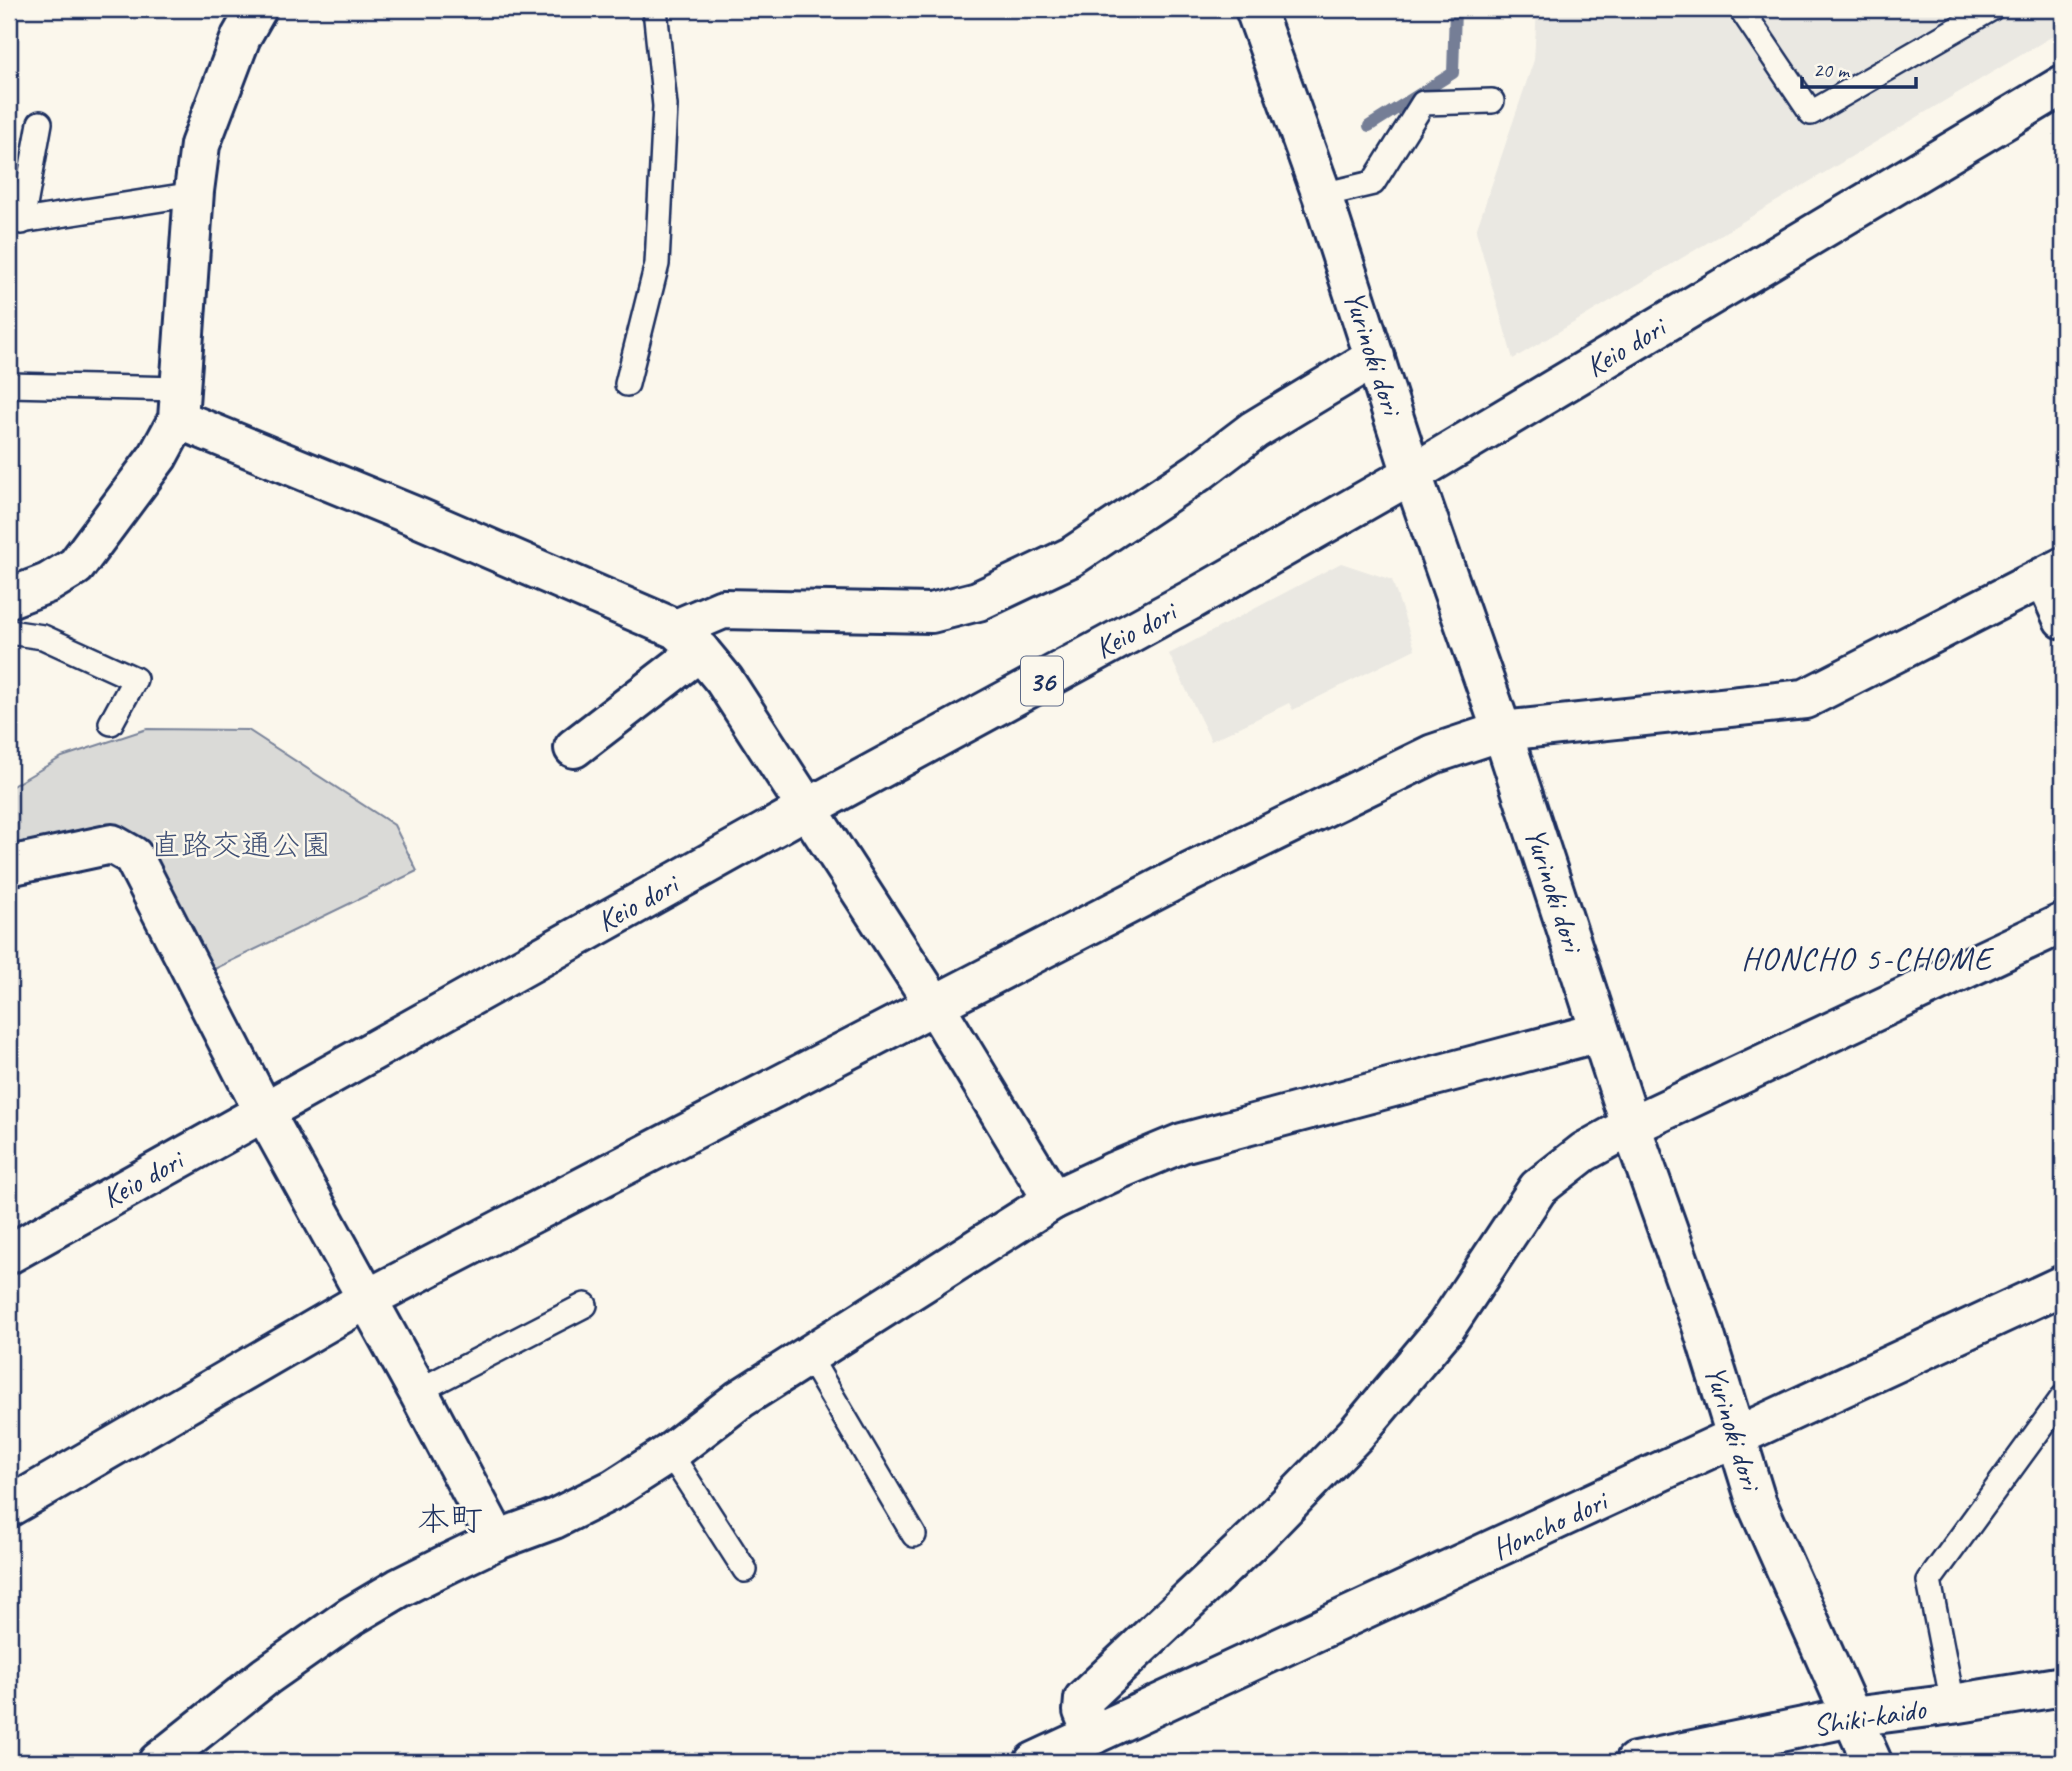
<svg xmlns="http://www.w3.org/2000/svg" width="2072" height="1771" font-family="Caveat,'Klee One',sans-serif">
<rect width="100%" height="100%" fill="#fbf7ec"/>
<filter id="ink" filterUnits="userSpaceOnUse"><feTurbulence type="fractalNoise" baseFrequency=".0143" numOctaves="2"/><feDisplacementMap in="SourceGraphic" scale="14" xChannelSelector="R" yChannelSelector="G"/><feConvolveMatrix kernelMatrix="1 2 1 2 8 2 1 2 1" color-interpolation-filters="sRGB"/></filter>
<g filter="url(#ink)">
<g fill="#eae8e2">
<polygon points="1537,9 2063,9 2063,30 1513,359 1476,231 1534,60"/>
<polygon points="1341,563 1392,580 1415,649 1293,710 1289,703 1211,741 1169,654"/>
</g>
<polygon fill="#dadad7" stroke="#7a849a" stroke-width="2" points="147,729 248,730 394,825 417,871 196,978 133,856 9,866 9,788 62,757"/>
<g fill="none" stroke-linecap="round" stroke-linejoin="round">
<polyline stroke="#747e96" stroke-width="12" points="1369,126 1453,73 1455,9"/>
<g stroke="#1b2f5e" stroke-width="28">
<g id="lane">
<polyline points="1741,9 1811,113 1991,9"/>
<polyline points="1322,195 1373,183 1423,103 1492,101"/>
<polyline points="22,222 40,123"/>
<polyline points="9,223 194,194"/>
<polyline points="627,384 657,264 665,106 655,9"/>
<polyline points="9,385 180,389"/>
<polyline points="9,632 43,637 135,679 111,723"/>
<polyline points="809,1357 914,1535"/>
<polyline points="418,1391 585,1305"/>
<polyline points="670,1453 745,1570"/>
<polyline points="1953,1704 1929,1581 2063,1397"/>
</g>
</g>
<g stroke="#1b2f5e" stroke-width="44">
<g id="street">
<polyline points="2044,577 2063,619"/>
<polyline points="9,598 48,583 76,566 158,456 178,419 194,191 200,145 241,37 257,9"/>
<polyline points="676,629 723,609 931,613 978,601 1071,557 1200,471 1254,430 1375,357"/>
<polyline points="574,748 700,651"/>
<polyline points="9,866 112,844 133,856 264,1112 418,1391 497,1540"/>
<polyline points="1053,1200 1115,1171 1182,1143 1600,1032"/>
<polyline points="9,1507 367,1299 1187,874 1433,754 1502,731 1805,699 2063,567"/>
<polyline points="1093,1735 1083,1711 1084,1699 1259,1534 1356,1434 1446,1327 1538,1188 1584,1152 1631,1126 2063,923"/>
<polyline points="158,1762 266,1676 350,1617 399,1588 449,1563 497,1540 554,1519 614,1489 670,1453 740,1399 1053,1200 934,1004 724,680 700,651 676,629 419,518 178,419"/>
</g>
</g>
<g stroke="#1b2f5e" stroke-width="44">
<g id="secondary">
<polyline points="1255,9 1322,195 1412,474 1502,731 1631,1126 1702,1326 1757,1504 1872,1762"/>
<polyline points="1034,1762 2063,1285"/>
<polyline points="1635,1762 1852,1717 1953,1704 2063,1686"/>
</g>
</g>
<g stroke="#1b2f5e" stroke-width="44">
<polyline id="primary" points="9,1254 808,808 1193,599 1412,474 2063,85"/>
</g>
<use href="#lane" stroke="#fbf7ec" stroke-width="23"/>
<use href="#street" stroke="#fbf7ec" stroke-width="38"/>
<use href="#secondary" stroke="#fbf7ec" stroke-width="38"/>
<use href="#primary" stroke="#fbf7ec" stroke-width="38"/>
</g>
</g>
<g text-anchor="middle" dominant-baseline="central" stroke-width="5" stroke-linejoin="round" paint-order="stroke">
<rect fill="#fbf7ec" stroke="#5e6b89" stroke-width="2" x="1021" y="656.5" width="42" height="49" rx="5"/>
<g font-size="28" font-weight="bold" fill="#1b2f5e">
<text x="1042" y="681">36</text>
</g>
<g font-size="30" fill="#1b2f5e" stroke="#fbf7ec">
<text transform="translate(1625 347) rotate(-31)">Keio dori</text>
<text transform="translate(1373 352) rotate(72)">Yurinoki dori</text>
<text transform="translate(1135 630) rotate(-28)">Keio dori</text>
<text transform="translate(1554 889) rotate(72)">Yurinoki dori</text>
<text transform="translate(637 903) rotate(-29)">Keio dori</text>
<text transform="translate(142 1179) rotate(-29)">Keio dori</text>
<text transform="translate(1733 1427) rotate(73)">Yurinoki dori</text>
<text transform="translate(1549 1525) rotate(-25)">Honcho dori</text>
<text transform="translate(1869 1717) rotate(-9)">Shiki-kaido</text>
</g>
<g font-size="30" fill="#415176" stroke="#fbf7ec">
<text x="241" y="845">直路交通公園</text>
</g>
<g font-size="32" letter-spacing="2" fill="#1b2f5e" stroke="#fbf7ec">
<text x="1867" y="958">HONCHO 5-CHOME</text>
</g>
<g font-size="33" fill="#1b2f5e" stroke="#fbf7ec">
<text x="450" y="1519">本町</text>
</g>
</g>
<rect width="2072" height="1771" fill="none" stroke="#fbf7ec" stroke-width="35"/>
<rect x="18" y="18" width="2037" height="1736" fill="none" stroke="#1b2f5e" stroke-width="2.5" filter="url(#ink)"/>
<path d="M1802 77v10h114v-10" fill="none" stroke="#1b2f5e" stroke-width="3.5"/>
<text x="1813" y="77" font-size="21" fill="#1b2f5e" stroke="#fbf7ec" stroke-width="5" paint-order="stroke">20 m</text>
</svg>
